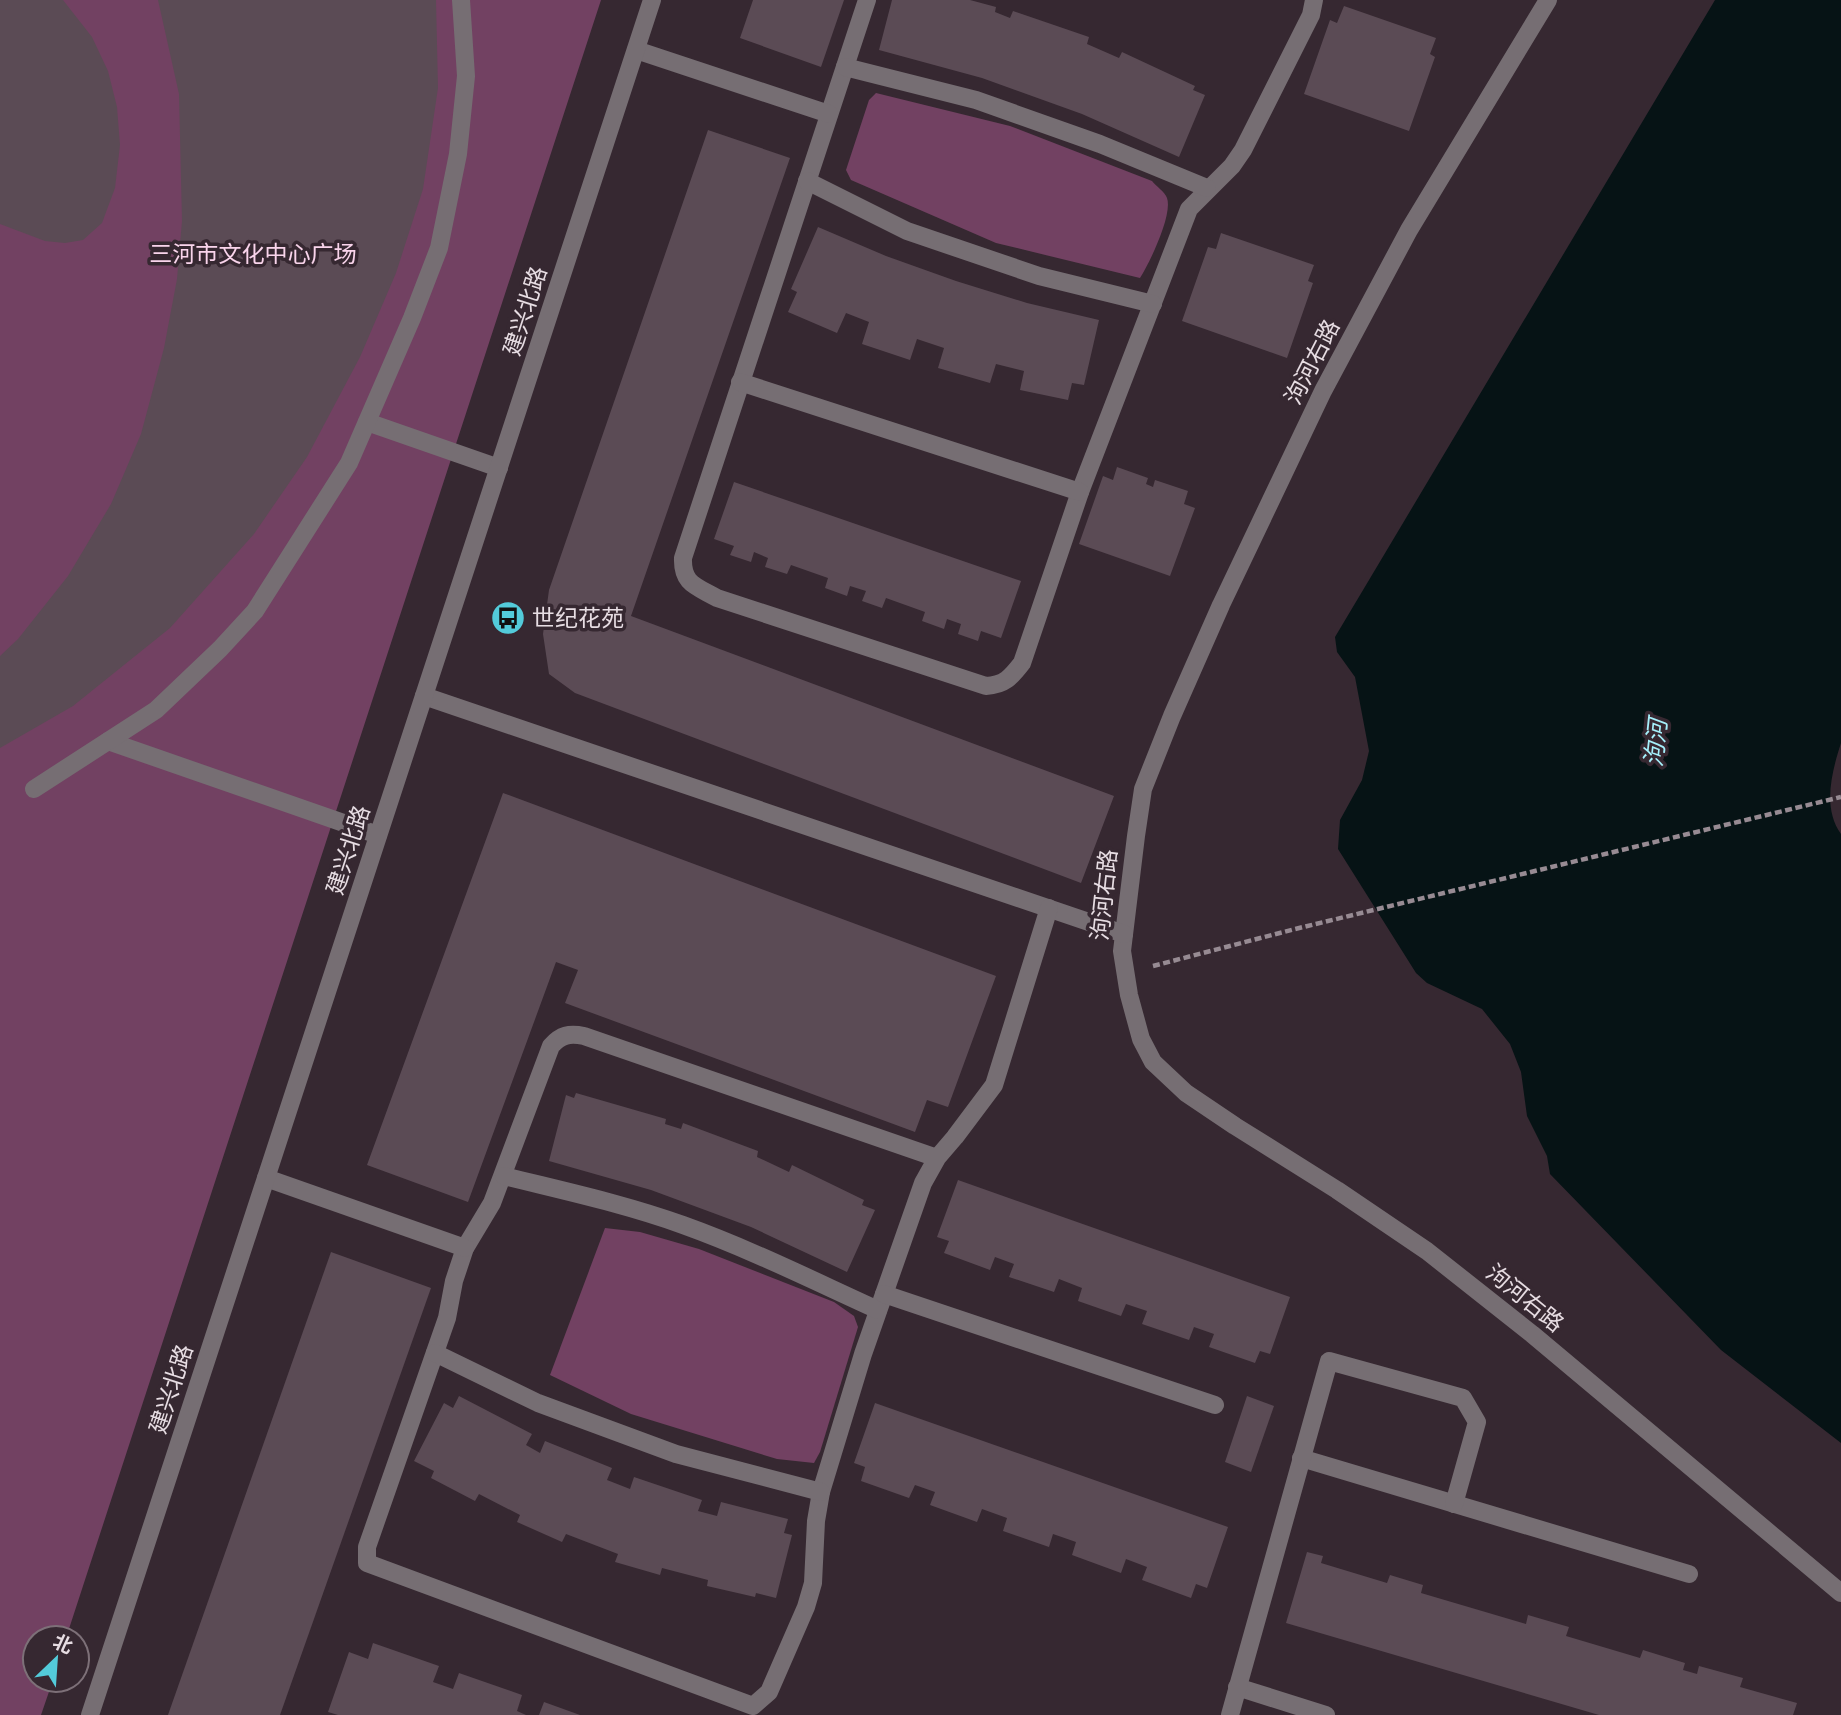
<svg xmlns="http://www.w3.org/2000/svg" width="1841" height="1715" font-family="'Fira Sans Condensed','Noto Sans SC',sans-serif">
<rect width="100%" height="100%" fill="#362831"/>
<g fill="#724162">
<polygon points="0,0 601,0 66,1638 35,1638 35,1680 53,1680 41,1715 0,1715"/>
<path d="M876 93 1010 126 1152 181C1156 186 1165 192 1167 198 1173 215 1149 264 1140 278L996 243 851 180 846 170 869 100Z"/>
<polygon points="605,1228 640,1232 699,1249 834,1302 854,1316 858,1327 820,1452 814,1463 777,1459 631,1414 550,1375"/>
</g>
<path fill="#061315" d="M1715 0H1841V743C1832 771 1822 808 1841 834V1443L1721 1350 1550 1174 1547 1156 1527 1116 1521 1072 1510 1044 1482 1009 1427 983 1416 973 1338 849 1340 820 1362 780 1369 751 1355 677 1337 652 1335 637Z"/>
<g fill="#5b4b55">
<polygon points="0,0 63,0 92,37 108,71 117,107 120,145 115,188 102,223 83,240 65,243 45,241 0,224"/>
<polygon points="158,0 436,0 438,88 423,189 396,273 360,357 307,457 254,534 170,628 73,706 0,748 0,656 18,639 68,576 111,504 141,434 164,348 177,279 182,221 179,94"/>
<polygon points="753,0 844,0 821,67 740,38"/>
<polygon points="892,0 970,0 996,7 995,12 1010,18 1013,11 1089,37 1087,44 1119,58 1122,52 1195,86 1193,90 1205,95 1179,157 1082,114 982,78 879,50"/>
<polygon points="1344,6 1436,38 1430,54 1435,57 1409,131 1304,94 1330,20 1337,23"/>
<polygon points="708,130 790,158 631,616 1114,796 1081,883 575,693 549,674 543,634 549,590"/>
<polygon points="818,227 886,256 956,281 1027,303 1099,320 1084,385 1072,383 1068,400 1020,390 1024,371 996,364 990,383 938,368 944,348 917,339 910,360 862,344 869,322 846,313 837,333 788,312 797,292 791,289"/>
<polygon points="1221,233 1314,265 1308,281 1313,283 1287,358 1182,321 1208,247 1216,249"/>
<polygon points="1117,467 1148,478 1146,484 1153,487 1155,480 1188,491 1184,504 1195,508 1170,576 1079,544 1103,476 1113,480"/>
<polygon points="734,482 1021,581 1001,638 981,631 978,641 958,634 961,624 947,619 944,629 922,621 925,612 886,598 882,608 862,601 866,591 850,586 847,596 825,588 828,578 791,565 787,574 765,567 768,558 754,552 751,562 730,555 734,546 714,539"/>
<polygon points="503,793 996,976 948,1107 927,1100 915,1132 565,1003 578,970 556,962 468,1202 367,1165"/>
<polygon points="576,1093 666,1119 665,1124 681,1129 683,1123 758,1151 757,1157 789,1172 792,1165 864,1200 862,1205 875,1210 847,1272 751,1227 651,1190 549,1161 566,1095 574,1098"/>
<polygon points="958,1180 1290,1297 1270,1354 1260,1351 1255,1363 1209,1347 1214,1334 1194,1327 1189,1340 1142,1324 1147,1311 1126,1304 1121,1316 1078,1301 1082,1288 1059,1279 1054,1292 1009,1277 1014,1264 995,1257 990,1270 944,1253 949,1241 937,1237"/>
<polygon points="331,1252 431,1288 280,1715 168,1715"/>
<polygon points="459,1396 532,1434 526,1445 540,1453 545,1441 612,1468 607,1480 630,1489 634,1477 702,1500 698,1511 717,1516 721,1502 788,1519 784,1533 792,1535 776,1598 756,1593 755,1597 707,1586 708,1580 662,1568 660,1575 615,1562 618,1554 566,1534 562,1542 517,1522 520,1515 479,1494 475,1501 431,1478 434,1471 414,1461 444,1403 453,1408"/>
<polygon points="1247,1396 1274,1406 1251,1472 1225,1462"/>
<polygon points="875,1403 1228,1527 1207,1588 1196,1584 1191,1598 1142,1580 1147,1567 1126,1559 1121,1573 1072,1555 1076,1542 1053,1534 1049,1547 1003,1531 1007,1518 982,1509 977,1522 930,1505 935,1492 915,1485 909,1498 861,1481 865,1467 854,1463"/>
<polygon points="1307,1552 1323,1556 1321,1563 1387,1583 1390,1575 1423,1585 1421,1593 1526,1624 1528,1615 1569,1627 1566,1636 1640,1658 1643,1650 1685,1663 1683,1670 1697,1674 1699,1666 1743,1678 1740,1687 1797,1703 1793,1715 1599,1715 1286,1623"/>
<polygon points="373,1643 439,1666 433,1682 453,1689 459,1673 522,1695 517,1711 526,1715 338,1715 328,1712 349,1652 368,1659"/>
<polygon points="544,1702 580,1715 539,1715"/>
</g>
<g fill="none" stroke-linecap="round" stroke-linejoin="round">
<polyline stroke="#978b93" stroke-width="4.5" stroke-dasharray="7 3.5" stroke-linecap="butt" points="1153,966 1295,929 1841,797"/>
<g stroke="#766e73" stroke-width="18">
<path d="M867 0 683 558C682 584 696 586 717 598L986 686C1005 685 1011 677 1022 663L1080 492 1189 209 1232 166 1243 150 1311 15 1314 0"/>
<polyline points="1548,0 1409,230 1323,391 1221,605 1172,716 1143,789 1136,836 1122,951 1129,995 1141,1039 1153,1062 1186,1093 1235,1126 1337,1190 1427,1251 1532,1334 1841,1593"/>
<polyline points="636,50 829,114"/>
<polyline points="845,67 976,100 1100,144 1207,188"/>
<polyline points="807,181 907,231 1039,276 1153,304"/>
<polyline points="740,382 1080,492"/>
<polyline points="367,422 499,468"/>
<polyline points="424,696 1124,934"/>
<polyline points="108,741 378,835"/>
<polyline points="34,789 156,710 220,649 255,611 349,463 412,318 439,248 458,154 466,76 461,0"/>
<path d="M937 1158 584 1036C569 1033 561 1035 551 1046L492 1203 465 1248 454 1281 447 1318 367 1547V1563L753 1706 769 1692 806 1607 813 1583 816 1521 821 1492 863 1354 923 1183 937 1158 955 1137 994 1085 1049 908"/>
<path d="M504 1176C564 1191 625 1204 683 1225 750 1249 814 1281 878 1310"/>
<polyline points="266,1178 465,1248"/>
<polyline points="884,1294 1215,1405"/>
<polyline points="435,1353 538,1403 676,1454 821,1492"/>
<polyline points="1301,1458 1689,1574"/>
<polyline points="1237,1687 1326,1715"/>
<polyline points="90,1715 652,0"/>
<polyline points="1230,1715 1329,1361 1463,1398 1477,1422 1454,1504"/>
</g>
</g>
<defs>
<g id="bus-disc" transform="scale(1.75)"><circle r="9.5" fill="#53cbda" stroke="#362831"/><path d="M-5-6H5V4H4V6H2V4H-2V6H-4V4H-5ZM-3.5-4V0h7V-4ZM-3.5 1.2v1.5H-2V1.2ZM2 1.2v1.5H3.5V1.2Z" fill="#111"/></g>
</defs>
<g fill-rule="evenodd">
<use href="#bus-disc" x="508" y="618"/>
</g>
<g text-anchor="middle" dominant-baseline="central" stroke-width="7" stroke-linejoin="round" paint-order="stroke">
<g font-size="23" fill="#f9d4eb" stroke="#362831">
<text x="253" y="254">三河市文化中心广场</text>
</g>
<g font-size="23" fill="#e7dde3" stroke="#362831">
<text transform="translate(525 311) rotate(-72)">建兴北路</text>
<text transform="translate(1312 362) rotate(-63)">泃河右路</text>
<text transform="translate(348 850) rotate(-72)">建兴北路</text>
<text transform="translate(1104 895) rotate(-84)">泃河右路</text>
<text transform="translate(1525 1298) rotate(39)">泃河右路</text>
<text transform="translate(171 1389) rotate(-72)">建兴北路</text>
</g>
<g font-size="23" fill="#e7dde3" stroke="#362831" text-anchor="start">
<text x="532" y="618">世纪花苑</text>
</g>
<g font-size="24" font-style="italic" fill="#a6f1fc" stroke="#362831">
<text transform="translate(1656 743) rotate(-84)">泃河</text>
</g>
</g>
<g transform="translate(56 1659) rotate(25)"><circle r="33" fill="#362831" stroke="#7d7078" stroke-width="2"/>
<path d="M0-5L12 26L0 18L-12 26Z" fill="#53cbda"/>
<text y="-10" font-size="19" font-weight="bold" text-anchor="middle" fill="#e7dde3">北</text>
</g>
</svg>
